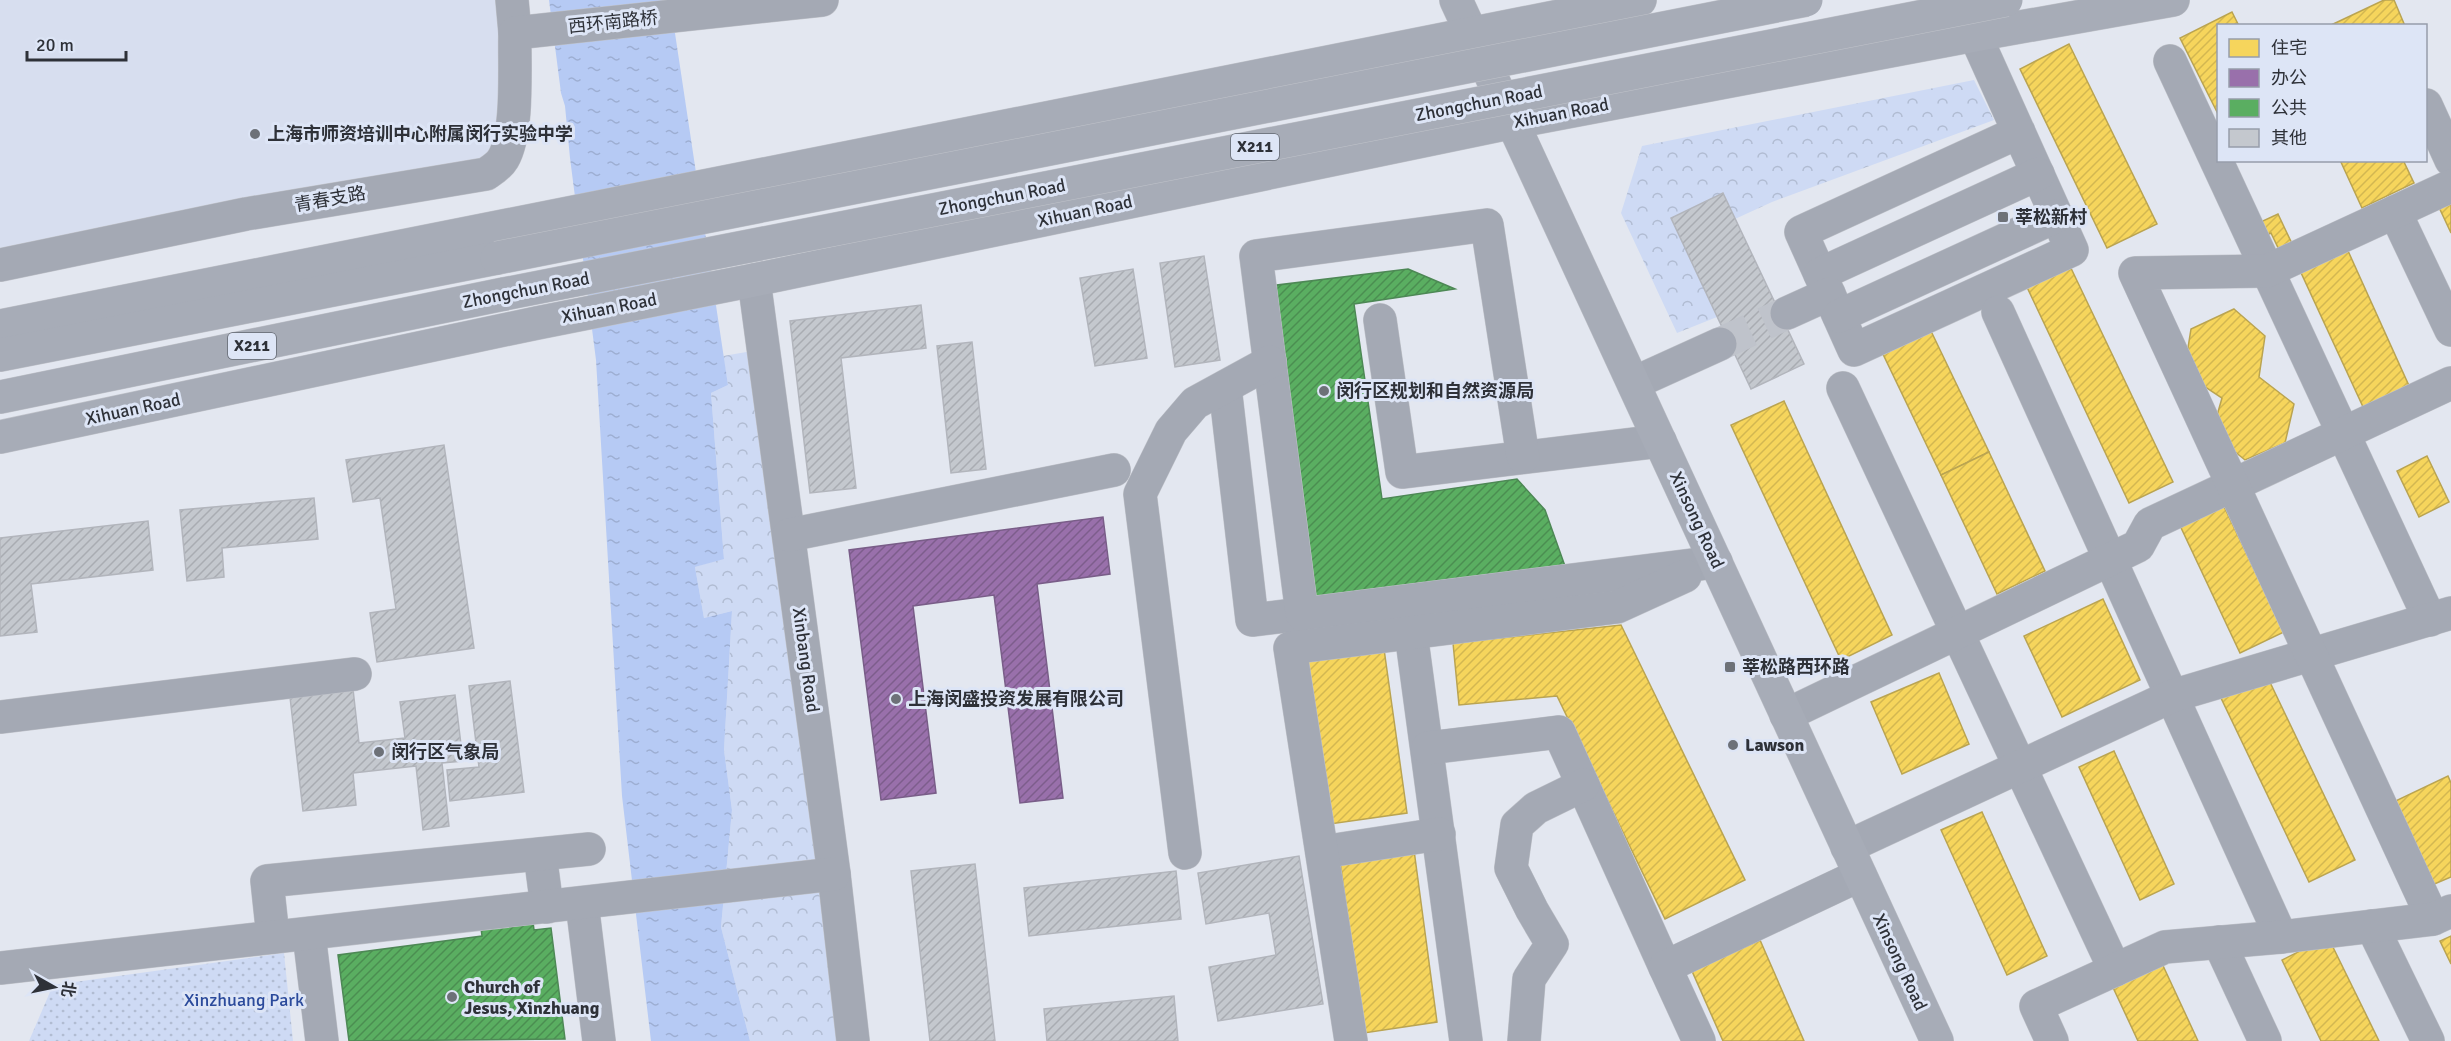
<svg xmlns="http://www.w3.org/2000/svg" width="2451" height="1041" font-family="Signika,'Noto Sans SC',sans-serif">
<defs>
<pattern id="forest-crowns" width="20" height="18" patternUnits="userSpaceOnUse" patternTransform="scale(1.5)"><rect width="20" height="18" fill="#cedaf4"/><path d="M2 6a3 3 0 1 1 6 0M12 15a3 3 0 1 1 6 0" fill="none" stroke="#b1bcd2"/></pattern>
<pattern id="park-dots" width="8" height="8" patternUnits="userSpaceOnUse" patternTransform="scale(1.5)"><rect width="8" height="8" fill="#cedaf4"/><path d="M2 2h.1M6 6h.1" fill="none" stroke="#b1bcd2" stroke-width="1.8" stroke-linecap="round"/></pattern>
<pattern id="water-ripples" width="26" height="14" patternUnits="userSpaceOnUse" patternTransform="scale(1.5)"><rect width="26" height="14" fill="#b6caf4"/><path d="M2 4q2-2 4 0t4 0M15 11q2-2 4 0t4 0" fill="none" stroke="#9daed2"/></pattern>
<pattern id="homes-hatch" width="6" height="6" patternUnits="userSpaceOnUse" patternTransform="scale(1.5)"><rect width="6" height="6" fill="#f6d55c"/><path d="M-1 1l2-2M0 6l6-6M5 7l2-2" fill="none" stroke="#d3b751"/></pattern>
<pattern id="offices-hatch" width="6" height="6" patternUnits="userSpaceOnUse" patternTransform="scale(1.5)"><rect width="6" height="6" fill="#9970ab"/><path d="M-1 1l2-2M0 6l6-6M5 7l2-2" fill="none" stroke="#7d5d8c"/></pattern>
<pattern id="public-hatch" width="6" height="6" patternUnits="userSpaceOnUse" patternTransform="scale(1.5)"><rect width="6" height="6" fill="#5aae61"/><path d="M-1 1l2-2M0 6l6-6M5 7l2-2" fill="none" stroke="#4b8e51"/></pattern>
<pattern id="building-hatch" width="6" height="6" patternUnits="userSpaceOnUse" patternTransform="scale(1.5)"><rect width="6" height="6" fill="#c4c8ce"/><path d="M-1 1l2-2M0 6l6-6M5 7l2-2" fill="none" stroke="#a9acb2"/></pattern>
</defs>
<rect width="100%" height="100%" fill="#e3e7f0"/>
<polygon fill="#d7deef" points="0,0 512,0 503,158 0,265"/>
<g fill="url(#forest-crowns)">
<polygon points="1974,80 1994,120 1772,202 1735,219 1723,193 1671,218 1717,317 1677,333 1621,213 1642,146"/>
<polygon points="764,349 858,1041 750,1041 721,927 732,810 724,750 732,611 704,618 695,567 724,558 711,393 728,385 723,356"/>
</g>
<polygon fill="url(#park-dots)" points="284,953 293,1041 29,1041 53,985"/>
<polygon fill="url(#water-ripples)" points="549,0 670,0 728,385 711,393 724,559 695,567 704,618 732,611 724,750 732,810 721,927 750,1041 651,1041 622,796 596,360 570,158 565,106 561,93"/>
<g fill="url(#homes-hatch)" stroke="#baa451" stroke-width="1.5">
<polygon points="2384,0 2394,0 2405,26 2329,26"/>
<polygon points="2232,12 2239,26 2218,26 2218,114 2180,38"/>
<polygon points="2069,44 2157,224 2107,248 2020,69"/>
<polygon points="2340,160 2403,160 2414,183 2362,208"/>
<polygon points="2451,196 2451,233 2437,203"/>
<polygon points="2278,214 2295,250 2282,256 2271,233 2261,238 2254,225"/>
<polygon points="2344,242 2410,388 2364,409 2297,264"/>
<polygon points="2069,264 2173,482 2129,503 2026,285"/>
<polygon points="2234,309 2265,336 2259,377 2294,404 2285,443 2245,460 2212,433 2222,398 2184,373 2191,329"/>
<polygon points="1930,329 1989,452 1941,475 1882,352"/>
<polygon points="1784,401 1892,635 1841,660 1731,425"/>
<polygon points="1989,452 2045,571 1997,594 1941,475"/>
<polygon points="2427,456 2449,502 2419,517 2397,471"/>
<polygon points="2219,496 2284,632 2240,653 2176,517"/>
<polygon points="2103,599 2140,680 2062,717 2024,636"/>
<polygon points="1621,625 1745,880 1665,919 1557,696 1459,705 1453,643"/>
<polygon points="1384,649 1407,813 1330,824 1307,660"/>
<polygon points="1939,673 1969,744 1902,774 1871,702"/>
<polygon points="2267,676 2355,860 2309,882 2221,698"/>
<polygon points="2114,751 2174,884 2140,900 2079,767"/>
<polygon points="2448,776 2451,783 2451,877 2425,888 2387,805"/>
<polygon points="1982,812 2047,956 2007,975 1941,830"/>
<polygon points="1414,850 1437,1022 1364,1033 1340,861"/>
<polygon points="2451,936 2451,964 2440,941"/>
<polygon points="2328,937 2379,1041 2321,1041 2282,960"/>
<polygon points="1760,940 1804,1041 1723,1041 1692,971"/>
<polygon points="2159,957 2198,1041 2138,1041 2110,981"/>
</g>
<polygon fill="url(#offices-hatch)" stroke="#795d88" stroke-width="1.5" points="1103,517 1110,574 1037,584 1063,798 1020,803 994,595 913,606 936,793 881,800 849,550"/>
<g fill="url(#public-hatch)" stroke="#4d8855" stroke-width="1.5">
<polygon points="1408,269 1455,289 1354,304 1382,499 1517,479 1545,510 1565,566 1307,598 1269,286"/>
<polygon points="532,914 534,930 551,928 565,1039 349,1041 338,955 482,936 480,920"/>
</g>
<g fill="url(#building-hatch)" stroke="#b2b5bc" stroke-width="1.5">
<polygon points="1723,193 1804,364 1751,389 1671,218"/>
<polygon points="1204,256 1220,360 1175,367 1160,263"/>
<polygon points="1133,269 1147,358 1095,366 1080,278"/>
<polygon points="921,305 926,348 841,358 856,488 810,493 790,321"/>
<polygon points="972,342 986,469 951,473 937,346"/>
<polygon points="444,445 474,648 377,662 370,613 396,609 380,498 353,502 346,460"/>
<polygon points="314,498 318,539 222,548 224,577 187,581 180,510"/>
<polygon points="148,521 153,570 31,584 37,632 0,636 0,538"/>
<polygon points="510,681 524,792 450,801 447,770 479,767 469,686"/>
<polygon points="353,689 359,743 405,738 400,702 455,695 463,761 442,763 449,826 423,830 416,766 353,773 356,805 303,811 290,697"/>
<polygon points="1299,856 1323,1004 1218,1021 1209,967 1276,955 1269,913 1206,924 1198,873"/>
<polygon points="975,864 995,1041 930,1041 911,871"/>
<polygon points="1176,871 1181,919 1029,936 1024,888"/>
<polygon points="1174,996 1178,1041 1047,1041 1044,1009"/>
</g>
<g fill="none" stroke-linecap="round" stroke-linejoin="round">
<polyline stroke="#bfc3cb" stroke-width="33" stroke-dasharray="33 16" stroke-linecap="butt" points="1720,344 1787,313"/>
<g stroke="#c0c3ca" stroke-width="34">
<g id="minor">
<polyline points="512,0 515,33"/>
<polyline points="1975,35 2072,250 1854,350 1801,232 2019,132"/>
<polyline points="2170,61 2430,620"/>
<polyline points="2426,105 2451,160"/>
<polyline points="2395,212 2451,330"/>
<path d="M0 265 246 214 486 174C492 170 499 166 503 159 519 132 514 65 515 33L822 0"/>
<polyline points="1820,274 2038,174"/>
<polyline points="754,280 834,874 853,1041"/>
<polyline points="1998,312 2281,937"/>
<polyline points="1787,313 1829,294"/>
<polyline points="1839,316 2057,216"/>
<polyline points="1380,320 1402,472 1660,441"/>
<polyline points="1634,383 1720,344"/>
<polyline points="1225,387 1252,620 1302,614"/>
<polyline points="1843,388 2115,970"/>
<polyline points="1523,457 1487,225 1256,256 1302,614 1716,562"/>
<polyline points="789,535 1114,470"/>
<polyline points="1411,633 1466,1041"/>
<polyline points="1786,715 2138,546 2150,524 2451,383"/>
<polyline points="0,717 355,674"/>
<polyline points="1428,748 1559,732 1665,967"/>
<polyline points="1847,847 2172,696 2451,613"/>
<polyline points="1322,852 1439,834"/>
<polyline points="1185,853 1140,494 1171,431 1195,403 1270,362"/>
<polyline points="540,854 547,907"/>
<polyline points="582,903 599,1041"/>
<polyline points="2433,919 2135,273 2267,271 2451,186"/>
<polyline points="2372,926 2428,1041"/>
<polyline points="309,934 322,1041"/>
<polyline points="273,937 267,881 589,849"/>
<polyline points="2219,942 2265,1041"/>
<polyline points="0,968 834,874"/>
<polyline points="1351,1041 1290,648 1617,607 1685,576"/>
<polyline points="1524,1041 1529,979 1552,944 1532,910 1511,868 1517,825 1536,808 1583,785"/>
<polyline points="1699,1041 1665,967 1860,875"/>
<polyline points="2052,1041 2036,1006 2165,947 2281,937 2433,919 2451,911"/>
</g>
</g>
<g stroke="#c0c3ca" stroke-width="34">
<g id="major">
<polyline points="1456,0 1937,1041"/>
<polyline points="0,326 1640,0"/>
<polyline points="0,355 497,258"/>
<polyline points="0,397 504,294"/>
<polyline points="0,437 537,323 754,280 1514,122 1975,35 2173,0"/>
</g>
</g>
<use href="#minor" stroke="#a4a9b4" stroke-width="33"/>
<use href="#major" stroke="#a7acb7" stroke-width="33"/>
<g stroke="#c0c3ca" stroke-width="34" stroke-linecap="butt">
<g id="major-bridge">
<polyline points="497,258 1806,0"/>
<polyline points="504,294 2006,0"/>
</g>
</g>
<use href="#major-bridge" stroke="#a7acb7" stroke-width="33"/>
</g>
<g fill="#6d7178" stroke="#dde5f6" stroke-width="2">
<circle cx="255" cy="134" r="6"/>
<rect x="1997" y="211" width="12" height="12" rx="3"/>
<circle cx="1324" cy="391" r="6"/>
<rect x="1724" y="661" width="12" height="12" rx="3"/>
<circle cx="896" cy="699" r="6"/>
<circle cx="1733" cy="745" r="6"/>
<circle cx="379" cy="752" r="6"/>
<circle cx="452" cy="997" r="6"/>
</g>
<g text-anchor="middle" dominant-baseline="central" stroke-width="6" stroke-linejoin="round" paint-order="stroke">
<g fill="#dde5f6" stroke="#626771" stroke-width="1.5">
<rect x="1231" y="134" width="48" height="26" rx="4.5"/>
<rect x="228" y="333" width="48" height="26" rx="4.5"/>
</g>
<g font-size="16" font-weight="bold" fill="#2e3138">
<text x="1255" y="147">X211</text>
<text x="252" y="346">X211</text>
</g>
<g font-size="18" fill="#2e3138" stroke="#dde5f6">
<text transform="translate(613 22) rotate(-6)">西环南路桥</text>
<text transform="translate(1479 103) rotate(-11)">Zhongchun Road</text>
<text transform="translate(1561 113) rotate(-11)">Xihuan Road</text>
<text transform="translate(1002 197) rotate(-11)">Zhongchun Road</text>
<text transform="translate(330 199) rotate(-10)">青春支路</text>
<text transform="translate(1085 211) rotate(-12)">Xihuan Road</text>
<text transform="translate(526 290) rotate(-11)">Zhongchun Road</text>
<text transform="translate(609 308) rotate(-11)">Xihuan Road</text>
<text transform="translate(133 409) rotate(-12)">Xihuan Road</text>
<text transform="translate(1697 520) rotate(65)">Xinsong Road</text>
<text transform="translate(806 660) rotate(82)">Xinbang Road</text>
<text transform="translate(1900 962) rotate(65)">Xinsong Road</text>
</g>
<g font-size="18" font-weight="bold" fill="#2e3138" stroke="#dde5f6" text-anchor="start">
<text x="267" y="134">上海市师资培训中心附属闵行实验中学</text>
<text x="2015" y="217">莘松新村</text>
<text x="1336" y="391">闵行区规划和自然资源局</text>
<text x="1742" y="667">莘松路西环路</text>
<text x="908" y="699">上海闵盛投资发展有限公司</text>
<text x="1745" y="745">Lawson</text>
<text x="391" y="752">闵行区气象局</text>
<text x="464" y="987">Church of<tspan x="464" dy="21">Jesus, Xinzhuang</tspan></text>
</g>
<g font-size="18" fill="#2b4a9b" stroke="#dde5f6">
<text x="244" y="1000">Xinzhuang Park</text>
</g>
</g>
<rect x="2217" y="24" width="210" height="138" fill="#dde5f6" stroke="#979daa" stroke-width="1.5"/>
<rect x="2229" y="39" width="30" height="18" fill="#f6d55c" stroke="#979daa" stroke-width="1.5"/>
<text x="2271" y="54" font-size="18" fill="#2e3138">住宅</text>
<rect x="2229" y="69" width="30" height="18" fill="#9970ab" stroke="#979daa" stroke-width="1.5"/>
<text x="2271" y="84" font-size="18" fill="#2e3138">办公</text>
<rect x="2229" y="99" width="30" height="18" fill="#5aae61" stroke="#979daa" stroke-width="1.5"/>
<text x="2271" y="114" font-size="18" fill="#2e3138">公共</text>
<rect x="2229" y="129" width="30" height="18" fill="#c4c8ce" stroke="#979daa" stroke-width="1.5"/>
<text x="2271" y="144" font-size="18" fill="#2e3138">其他</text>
<g transform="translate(54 987) rotate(99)" stroke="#dde5f6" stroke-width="4.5" paint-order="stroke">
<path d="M0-4.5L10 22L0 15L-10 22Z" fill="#2e3138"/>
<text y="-9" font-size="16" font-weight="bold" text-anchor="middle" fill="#2e3138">北</text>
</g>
<path d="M27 51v9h99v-9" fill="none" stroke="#2e3138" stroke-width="3"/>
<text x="36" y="51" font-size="18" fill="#2e3138" stroke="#dde5f6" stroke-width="4.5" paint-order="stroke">20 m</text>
</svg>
